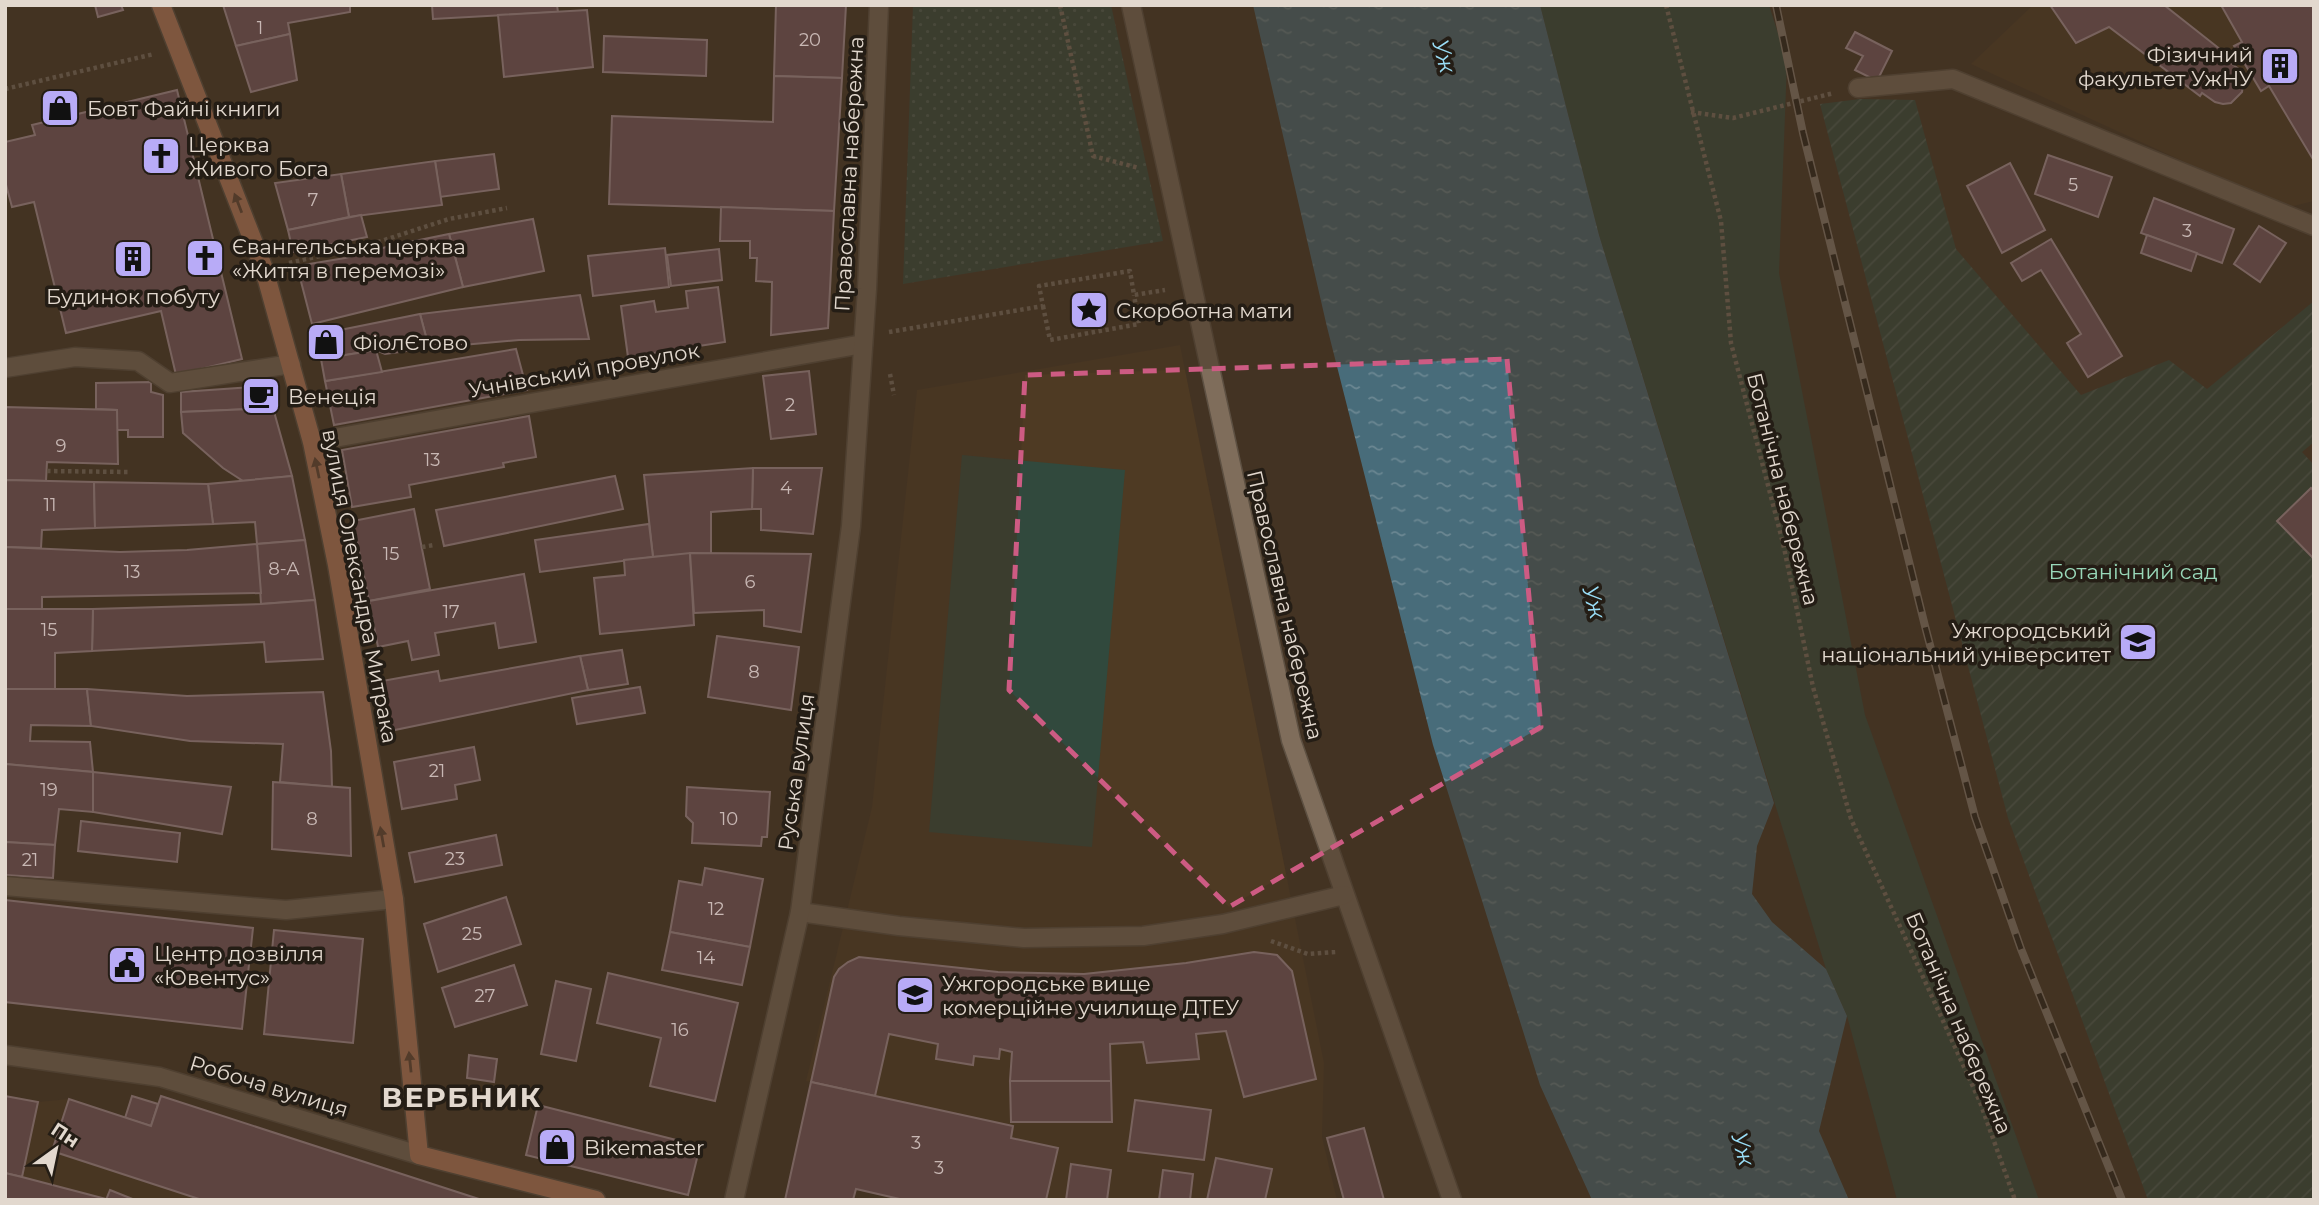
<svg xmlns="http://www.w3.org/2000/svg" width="2319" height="1205" font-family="Montserrat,sans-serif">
<defs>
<pattern id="park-dots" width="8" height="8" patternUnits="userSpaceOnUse" patternTransform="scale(1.75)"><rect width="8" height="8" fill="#31493d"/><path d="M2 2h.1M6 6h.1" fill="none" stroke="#4f6258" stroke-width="1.8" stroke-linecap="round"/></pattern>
<pattern id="garden-furrows" width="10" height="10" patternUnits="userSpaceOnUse" patternTransform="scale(1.75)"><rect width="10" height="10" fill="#31493d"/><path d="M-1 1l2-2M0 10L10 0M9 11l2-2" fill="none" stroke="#4f6258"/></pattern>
<pattern id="water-ripples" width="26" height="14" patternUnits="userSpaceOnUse" patternTransform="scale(1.75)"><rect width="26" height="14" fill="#486c7a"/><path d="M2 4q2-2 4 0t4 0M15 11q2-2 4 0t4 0" fill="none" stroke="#6b8792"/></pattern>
</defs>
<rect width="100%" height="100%" fill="#433323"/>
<g fill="#4e3a23">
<polygon points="2033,5 2314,5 2314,201 2285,208 1971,64"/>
<polygon points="1180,345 1324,1063 1322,1137 1337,1200 1046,1200 1057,1149 1011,1138 1013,1126 806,1081 872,807 917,390"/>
<polygon points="5,1096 38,1102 69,1099 151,1126 161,1096 482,1200 5,1200"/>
</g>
<g fill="#31493d">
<polygon points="1540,5 1769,5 1787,62 1779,273 1865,715 2039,1200 1897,1200 1847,1016 1826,969 1599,235"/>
<polygon points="962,455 1125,470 1092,847 929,832"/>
</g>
<polygon fill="url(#park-dots)" points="913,5 1111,5 1163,241 903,284"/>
<polygon fill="url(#garden-furrows)" points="1860,99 1915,100 1956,249 2081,395 2169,360 2207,389 2314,301 2314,442 2302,452 2314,465 2314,1200 2148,1200 2008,818 1820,104"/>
<polygon fill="url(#water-ripples)" points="1253,5 1540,5 1599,235 1774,803 1757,846 1752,894 1772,922 1826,969 1847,1016 1819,1131 1849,1200 1592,1200 1540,1085 1433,745 1327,327"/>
<g fill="#7c5a65" stroke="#b89ca5" stroke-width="2">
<polygon points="95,5 121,5 123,10 98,17"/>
<polygon points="223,5 350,5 350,12 288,23 290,34 236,46"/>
<polygon points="432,5 557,5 558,12 433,19"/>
<polygon points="776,5 846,5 842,78 774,76"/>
<polygon points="2050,5 2164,5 2230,57 2227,60 2240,70 2244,76 2242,92 2231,103 2223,104 2215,102 2202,93 2200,96 2109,27 2076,43"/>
<polygon points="2221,5 2314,5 2314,161 2269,86 2261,91 2234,46 2242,42"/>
<polygon points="587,10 593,67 504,77 498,15"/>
<polygon points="1855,32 1892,51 1877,81 1855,70 1863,56 1846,48"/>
<polygon points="290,34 297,80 251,92 236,46"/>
<polygon points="604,36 707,40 706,76 603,72"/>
<polygon points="774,76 842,78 834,211 609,204 612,116 773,122"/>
<polygon points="177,90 242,359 176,375 161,311 66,333 34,202 12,207 5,181 5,142 35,135 32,125"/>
<polygon points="494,154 499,189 440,197 435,161"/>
<polygon points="2048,155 2112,177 2098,217 2035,194"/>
<polygon points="435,161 442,205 349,217 341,174"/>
<polygon points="2010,163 2045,230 2002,253 1967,186"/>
<polygon points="341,174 349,217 288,230 275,183"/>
<polygon points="2154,198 2234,229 2222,263 2141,233"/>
<polygon points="721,207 834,211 828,328 771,335 772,282 756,281 757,258 750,258 750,241 720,241"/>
<polygon points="361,215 367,237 293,252 288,230"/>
<polygon points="533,219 544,271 463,287 449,234"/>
<polygon points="2259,226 2286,243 2260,282 2234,264"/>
<polygon points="449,234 463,287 312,324 297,266 345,258 390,246"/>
<polygon points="2147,235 2197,253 2191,271 2141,253"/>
<polygon points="2051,239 2122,356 2088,377 2067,343 2081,334 2041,270 2022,281 2011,263"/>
<polygon points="665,248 669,287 593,296 588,256"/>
<polygon points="719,249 722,280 671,286 667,255"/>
<polygon points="718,287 725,342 628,357 621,306 654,301 656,312 688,308 686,291"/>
<polygon points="580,295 589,339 519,340 429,348 420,314"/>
<polygon points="420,314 429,348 385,354 376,350 321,359 315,335"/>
<polygon points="516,349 527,390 334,425 325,381"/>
<polygon points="376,350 382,372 325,381 321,359"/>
<polygon points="809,371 816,434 771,439 763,376"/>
<polygon points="151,382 151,392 163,395 163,437 128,437 128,430 117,430 117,410 96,409 96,383"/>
<polygon points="267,386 273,408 181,412 181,392"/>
<polygon points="5,407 117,410 118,464 47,462 46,481 5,480"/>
<polygon points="273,408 292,476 243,481 223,468 183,433 181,412"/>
<polygon points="529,416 536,457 503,463 504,467 409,485 411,497 352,507 342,450"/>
<polygon points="753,468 822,468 813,534 761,530 761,509 752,509"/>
<polygon points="753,468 752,509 711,512 711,554 653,557 644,475"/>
<polygon points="292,476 305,540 257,544 255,522 213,524 208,484"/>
<polygon points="615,476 623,509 444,546 436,510"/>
<polygon points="5,480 94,482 95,528 42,530 41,548 5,547"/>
<polygon points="94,482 208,484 213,524 95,528"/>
<polygon points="2311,488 2314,491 2314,559 2277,521"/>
<polygon points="414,509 430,589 369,601 353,521"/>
<polygon points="649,524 653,557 540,572 535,540"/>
<polygon points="305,540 315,600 261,604 257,544"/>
<polygon points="257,544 261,593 42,597 42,610 5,609 5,547 120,552 187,550"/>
<polygon points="690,553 694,625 600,634 594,578 625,575 624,560"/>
<polygon points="690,553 811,554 801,632 764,626 764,610 694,613"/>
<polygon points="524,574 536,642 499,648 495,623 435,633 439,655 412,660 408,641 378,647 369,601"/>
<polygon points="315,600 323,659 266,662 264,642 92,651 93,609 261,604"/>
<polygon points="5,609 93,609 92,651 55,653 55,691 5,689"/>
<polygon points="717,636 799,647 791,710 708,697"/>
<polygon points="622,650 628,684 588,690 580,656"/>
<polygon points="580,656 588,690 390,731 382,681 438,671 440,681"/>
<polygon points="640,687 645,713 577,724 572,698"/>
<polygon points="5,689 87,689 91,726 31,725 30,741 90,742 93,772 5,764"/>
<polygon points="87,689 187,696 323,692 331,751 332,787 280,782 283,744 190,741 91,726"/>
<polygon points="474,747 480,780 455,785 457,799 402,809 394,762"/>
<polygon points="5,764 93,772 93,812 59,809 55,845 5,842"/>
<polygon points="93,772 231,787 222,834 93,812"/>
<polygon points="273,782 350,788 351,856 272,849"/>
<polygon points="687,787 770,792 767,837 762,837 761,846 692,843 693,823 686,816"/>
<polygon points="81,821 180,833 177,862 78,851"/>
<polygon points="496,835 502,865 415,882 409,853"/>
<polygon points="5,842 55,845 53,878 5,875"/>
<polygon points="705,868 763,879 750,947 670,932 679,881 702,885"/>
<polygon points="506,897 521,944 438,972 424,924"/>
<polygon points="5,900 253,928 242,1029 5,1002"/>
<polygon points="274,930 363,939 353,1043 264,1034"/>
<polygon points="670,932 750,947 742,985 662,970"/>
<polygon points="1254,952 1277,955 1292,971 1316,1079 1244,1097 1226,1031 1196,1034 1199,1059 1147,1063 1143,1042 1110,1044 1111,1081 1010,1081 1012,1052 1000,1049 999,1059 974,1056 973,1065 936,1059 938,1044 889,1034 875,1096 811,1082 834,977 839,969 848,962 859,957 998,972 1084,974 1186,963"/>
<polygon points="514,965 527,1005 455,1027 442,988"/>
<polygon points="608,973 738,1003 715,1101 650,1086 661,1038 597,1023"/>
<polygon points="556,981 591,989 576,1061 541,1054"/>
<polygon points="469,1055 497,1059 494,1082 467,1078"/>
<polygon points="1010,1081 1111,1081 1112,1122 1011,1122"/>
<polygon points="811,1082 1013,1126 1011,1138 1058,1148 1046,1200 904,1200 856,1189 853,1200 785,1200"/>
<polygon points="5,1096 38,1102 22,1177 5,1173"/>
<polygon points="132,1096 158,1104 151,1126 125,1118"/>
<polygon points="161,1096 482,1200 202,1200 52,1151 69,1099 151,1126"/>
<polygon points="1135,1100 1211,1110 1204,1160 1128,1151"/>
<polygon points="538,1105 700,1146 688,1195 526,1155"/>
<polygon points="1364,1128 1384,1200 1344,1200 1327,1138"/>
<polygon points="1216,1158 1272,1169 1265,1200 1207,1200"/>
<polygon points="1071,1164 1111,1170 1107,1200 1066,1200"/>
<polygon points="1163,1170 1193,1174 1190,1200 1159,1200"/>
<polygon points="5,1173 22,1177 106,1199 5,1200"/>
<polygon points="110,1190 135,1200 106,1200"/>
</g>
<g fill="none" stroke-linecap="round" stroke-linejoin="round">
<g stroke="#5d5042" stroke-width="21">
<g id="minor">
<polyline points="1131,5 1291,740 1452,1200"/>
<polyline points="1858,88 1953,79 2314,226"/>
<polyline points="5,368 75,357 138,361 170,383 291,364"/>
<polyline points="312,442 863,344"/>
<polyline points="5,886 286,910 394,899"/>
<polyline points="800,912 899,926 1024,938 1143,936 1223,924 1344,895"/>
<polyline points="5,1055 160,1077 419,1155"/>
<polyline points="734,1200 800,912 851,526 867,289 879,5"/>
</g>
</g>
<g stroke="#5d5042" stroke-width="21">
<polyline id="major" points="161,5 264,269 312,442 337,565 394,899 419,1155 596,1200"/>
</g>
<g stroke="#7f7264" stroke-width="4.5" stroke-dasharray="3.5 3.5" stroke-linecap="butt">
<polyline points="1060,5 1093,156 1139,168"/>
<polyline points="1666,5 1721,221 1731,343 1783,543 1813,687 1851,819 1980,1102 2015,1200"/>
<polyline points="5,89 154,54"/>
<polyline points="1691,112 1733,118 1834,93"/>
<polyline points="289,263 372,244 449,219 507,208"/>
<polyline points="1043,306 1050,340 1139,324 1134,295"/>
<polyline points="889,332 1043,306 1039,286 1130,271 1134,295 1165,290"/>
<polyline points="890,374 894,395"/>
<polyline points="47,471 128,472"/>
<polyline points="422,547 434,545"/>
<polyline points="1271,941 1308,954 1337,952"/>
</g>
<use href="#minor" stroke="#7f6d5b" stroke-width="18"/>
<use href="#major" stroke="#c58161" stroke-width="18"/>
<g stroke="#8d7f72" stroke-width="8">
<polyline id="rail" points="1776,5 1803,133 1925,626 1975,817 2021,949 2122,1200"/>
</g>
<use href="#rail" stroke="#241d15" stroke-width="5" stroke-dasharray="16" stroke-linecap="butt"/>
</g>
<defs><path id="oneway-solid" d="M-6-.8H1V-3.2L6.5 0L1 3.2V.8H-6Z" transform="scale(1.75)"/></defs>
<g fill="#644533">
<use href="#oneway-solid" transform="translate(238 203) rotate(-111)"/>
<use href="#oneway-solid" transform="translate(317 468) rotate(-102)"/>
<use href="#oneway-solid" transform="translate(382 837) rotate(-100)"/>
<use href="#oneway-solid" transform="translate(410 1062) rotate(-96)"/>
</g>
<path d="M0 0H2319V1205H0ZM1507 359 1541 727 1229 907 1009 690 1025 375Z" fill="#433323" fill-opacity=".55" fill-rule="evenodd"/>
<path fill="none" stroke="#cd5b83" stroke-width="5" stroke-dasharray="14 9" stroke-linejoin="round" d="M1507 359 1541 727 1229 907 1009 690 1025 375Z"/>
<defs>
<g id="building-square" transform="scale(2.0125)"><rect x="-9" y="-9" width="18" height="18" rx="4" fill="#b8abf7" stroke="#241d15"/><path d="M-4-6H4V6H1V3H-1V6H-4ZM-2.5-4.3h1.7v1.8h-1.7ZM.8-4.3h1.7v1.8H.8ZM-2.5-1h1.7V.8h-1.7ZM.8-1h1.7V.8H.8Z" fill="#111"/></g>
<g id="shop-square" transform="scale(2.0125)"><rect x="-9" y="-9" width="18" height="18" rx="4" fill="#b8abf7" stroke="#241d15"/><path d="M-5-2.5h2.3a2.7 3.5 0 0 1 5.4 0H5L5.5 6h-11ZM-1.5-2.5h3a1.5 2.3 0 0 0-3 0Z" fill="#111"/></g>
<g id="church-square" transform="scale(2.0125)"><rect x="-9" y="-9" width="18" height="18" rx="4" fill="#b8abf7" stroke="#241d15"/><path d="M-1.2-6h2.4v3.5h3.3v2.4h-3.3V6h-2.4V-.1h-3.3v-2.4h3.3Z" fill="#111"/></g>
<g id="sight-square" transform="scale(2.0125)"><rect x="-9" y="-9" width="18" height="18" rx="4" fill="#b8abf7" stroke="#241d15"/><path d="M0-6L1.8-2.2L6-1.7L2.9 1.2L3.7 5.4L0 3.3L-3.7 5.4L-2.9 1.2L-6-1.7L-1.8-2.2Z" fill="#111"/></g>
<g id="cafe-square" transform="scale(2.0125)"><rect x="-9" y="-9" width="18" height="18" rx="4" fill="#b8abf7" stroke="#241d15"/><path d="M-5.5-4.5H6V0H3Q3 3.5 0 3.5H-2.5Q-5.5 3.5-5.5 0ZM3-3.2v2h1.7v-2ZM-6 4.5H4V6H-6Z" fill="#111"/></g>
<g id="university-square" transform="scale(2.0125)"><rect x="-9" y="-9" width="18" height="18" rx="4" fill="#b8abf7" stroke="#241d15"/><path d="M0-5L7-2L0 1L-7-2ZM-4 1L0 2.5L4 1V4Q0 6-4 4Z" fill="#111"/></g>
<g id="civic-square" transform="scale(2.0125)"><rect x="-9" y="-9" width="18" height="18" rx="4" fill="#b8abf7" stroke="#241d15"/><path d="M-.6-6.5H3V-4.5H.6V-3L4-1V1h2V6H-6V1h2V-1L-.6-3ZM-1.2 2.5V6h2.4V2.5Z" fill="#111"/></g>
</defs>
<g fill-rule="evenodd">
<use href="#building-square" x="2280" y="66"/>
<use href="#shop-square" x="60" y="108"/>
<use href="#church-square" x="161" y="156"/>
<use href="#church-square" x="205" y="258"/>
<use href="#building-square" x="133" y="259"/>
<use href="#sight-square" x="1089" y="310"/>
<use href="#shop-square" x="326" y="342"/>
<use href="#cafe-square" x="261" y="396"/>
<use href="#university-square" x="2138" y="642"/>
<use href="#civic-square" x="127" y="965"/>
<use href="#university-square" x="915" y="995"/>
<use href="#shop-square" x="557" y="1147"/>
</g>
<g text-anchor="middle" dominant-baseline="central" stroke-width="7" stroke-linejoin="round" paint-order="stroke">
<g font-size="18" fill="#c8b8b4">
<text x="260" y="28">1</text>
<text x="810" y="40">20</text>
<text x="2073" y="185">5</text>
<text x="313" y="200">7</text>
<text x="2187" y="231">3</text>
<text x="790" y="405">2</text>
<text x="61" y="446">9</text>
<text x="432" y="460">13</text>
<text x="786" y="488">4</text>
<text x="50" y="505">11</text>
<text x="391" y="554">15</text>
<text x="284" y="569">8-А</text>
<text x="132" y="572">13</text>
<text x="750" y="582">6</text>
<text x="451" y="612">17</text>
<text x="49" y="630">15</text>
<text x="754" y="672">8</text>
<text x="437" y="771">21</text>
<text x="49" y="790">19</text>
<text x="312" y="819">8</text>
<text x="729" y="819">10</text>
<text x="455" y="859">23</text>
<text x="30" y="860">21</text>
<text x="716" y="909">12</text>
<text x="472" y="934">25</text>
<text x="706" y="958">14</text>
<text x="485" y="996">27</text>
<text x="680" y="1030">16</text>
<text x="916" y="1143">3</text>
<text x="939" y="1168">3</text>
</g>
<g font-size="21" fill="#e2d8ce" stroke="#241d15" text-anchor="start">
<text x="2253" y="54" text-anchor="end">Фізичний<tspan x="2253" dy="24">факультет УжНУ</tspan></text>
<text x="87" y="108">Бовт Файнi книги</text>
<text x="188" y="144">Церква<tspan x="188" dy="24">Живого Бога</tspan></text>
<text x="232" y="246">Євангельська церква<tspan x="232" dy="24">«Життя в перемозі»</tspan></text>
<text x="133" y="296" text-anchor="middle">Будинок побуту</text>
<text x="1116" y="310">Скорботна мати</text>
<text x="353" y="342">ФіолЄтово</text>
<text x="288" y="396">Венеція</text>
<text x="2111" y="630" text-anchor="end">Ужгородський<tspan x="2111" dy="24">національний університет</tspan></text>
<text x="154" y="953">Центр дозвілля<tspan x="154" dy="24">«Ювентус»</tspan></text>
<text x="942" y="983">Ужгородське вище<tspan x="942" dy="24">комерційне училище ДТЕУ</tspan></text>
<text x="584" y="1147">Bikemaster</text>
</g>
<g font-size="21" fill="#e2d8ce" stroke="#241d15">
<text transform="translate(849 174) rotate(-87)">Православна набережна</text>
<text transform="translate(584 370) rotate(-10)">Учнівський провулок</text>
<text transform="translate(1783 489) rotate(76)">Ботанічна набережна</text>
<text transform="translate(360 586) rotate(79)">вулиця Олександра Митрака</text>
<text transform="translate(1285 605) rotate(77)">Православна набережна</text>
<text transform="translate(796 772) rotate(-82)">Руська вулиця</text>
<text transform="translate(1959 1023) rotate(67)">Ботанічна набережна</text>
<text transform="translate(269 1086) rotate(17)">Робоча вулиця</text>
</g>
<g font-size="21" fill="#99d8b9" stroke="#241d15">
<text x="2133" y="571">Ботанічний сад</text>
</g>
<g font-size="23" font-style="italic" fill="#99ddf6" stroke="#241d15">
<text transform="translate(1444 56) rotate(75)">Уж</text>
<text transform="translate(1594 602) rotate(75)">Уж</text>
<text transform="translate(1743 1149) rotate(75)">Уж</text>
</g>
<g font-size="28" font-weight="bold" letter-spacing="2" fill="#e2d8ce" stroke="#241d15">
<text x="462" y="1097">ВЕРБНИК</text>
</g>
</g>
<rect width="2319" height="1205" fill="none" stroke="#e2d8ce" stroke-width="14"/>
<g transform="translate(56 1149) rotate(33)" stroke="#241d15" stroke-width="5" paint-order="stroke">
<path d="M0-5L12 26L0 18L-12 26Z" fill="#e2d8ce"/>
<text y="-10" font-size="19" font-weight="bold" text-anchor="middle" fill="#e2d8ce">Пн</text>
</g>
</svg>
